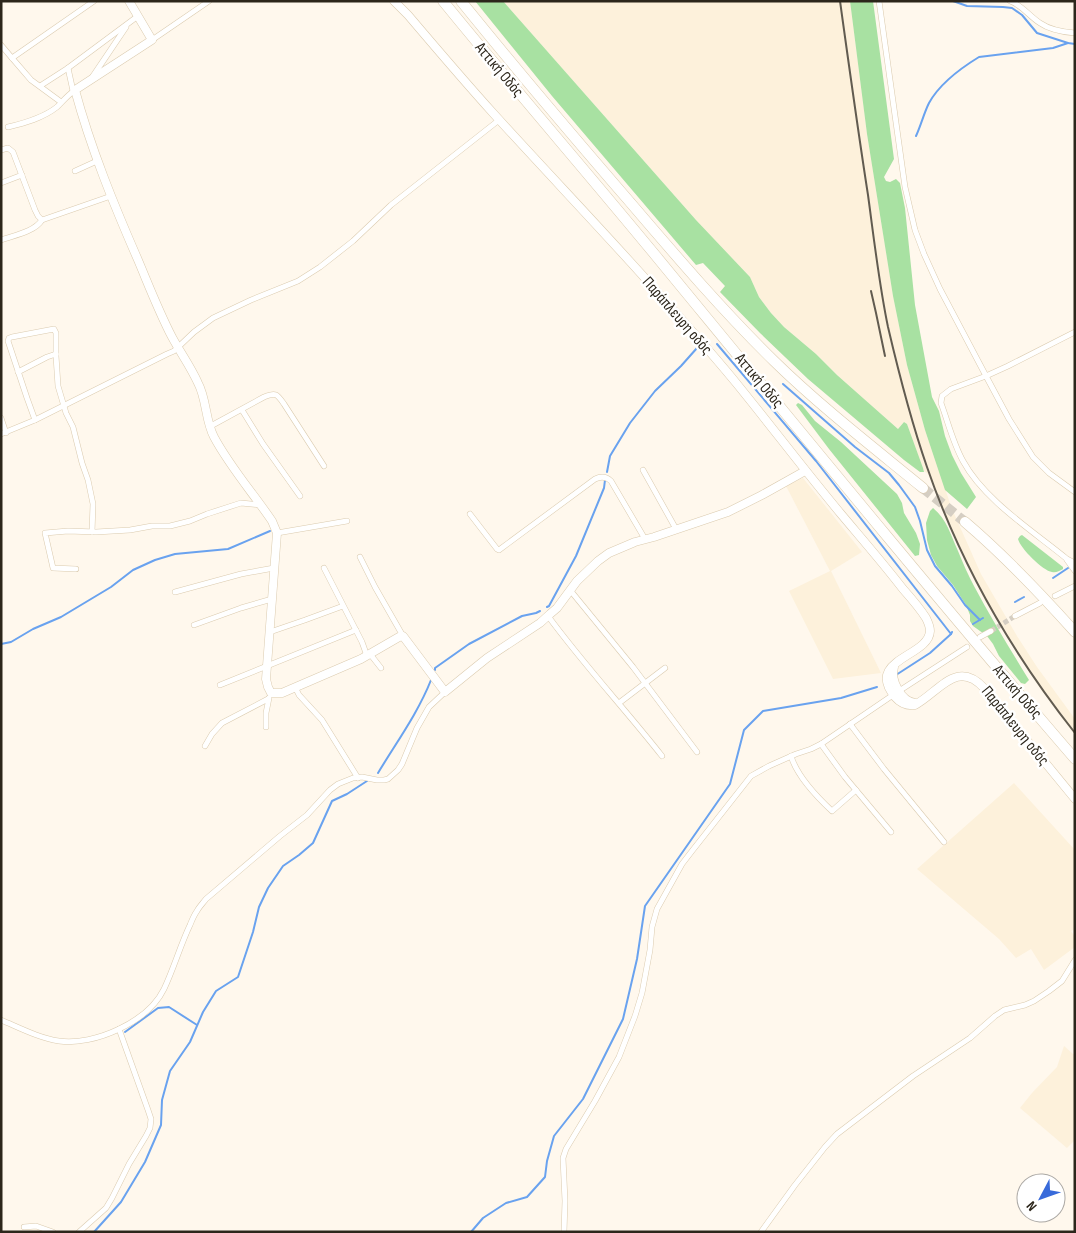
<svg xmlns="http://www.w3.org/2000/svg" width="1076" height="1233" font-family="'Sofia Sans Condensed',sans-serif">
<rect width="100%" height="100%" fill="#fff8ed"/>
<g fill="#fdf1db">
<polygon points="503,1 850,1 867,134 893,296 907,365 925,430 952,509 981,574 1017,636 1037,667 1075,719 1075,735 1042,691 1021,660 985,601 972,575 946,519 928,474 924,471 907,424 904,422 898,429 837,375 816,354 784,327 771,313 759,297 750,277 696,220"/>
<polygon points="803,478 862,552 831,571 881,673 833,679 789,591 830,571 786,486"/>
<polygon points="1014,783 1075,850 1075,929 1071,931 1075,937 1075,947 1044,970 1031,949 1016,958 999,939 917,869"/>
<polygon points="1064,1046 1073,1054 1075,1054 1075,1140 1067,1148 1020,1108 1032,1093 1057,1067"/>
</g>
<g fill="#a8e1a2">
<polygon points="475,1 503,1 696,220 750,277 759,297 771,313 784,327 816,354 837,375 898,429 904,422 907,424 923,468 924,472 920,472 904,460 808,379 760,333 720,292 725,286 703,263 696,265 552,96"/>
<polygon points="850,1 873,1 894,159 884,177 886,181 890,182 896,179 900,183 905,208 915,305 932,397 939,411 945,436 952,455 961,473 976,497 967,509 945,490 925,430 907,365 893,296 867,134"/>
<polygon points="798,403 802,405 815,421 841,442 897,494 902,503 904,513 916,533 920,544 919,555 915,556 829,449 796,405"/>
<path d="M933 508C947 519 951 536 958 551 963 563 968 575 974 586 991 618 1010 649 1029 680L1025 684 1021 683 999 656 993 644 987 636 973 626 970 621V615L966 605 953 585 937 566 931 555 927 540 926 523 930 511Z"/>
<path d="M1022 535 1063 567V569C1059 571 1056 573 1052 572 1043 571 1020 548 1018 539L1020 536Z"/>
</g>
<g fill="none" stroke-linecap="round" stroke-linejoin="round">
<g stroke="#69a2ef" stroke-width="2">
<polyline points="953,1 967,6 1003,7 1012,8 1022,15 1037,33 1068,43 1075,44"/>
<path d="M916 136C921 125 924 113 929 103 940 83 961 68 979 57L1053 48 1068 43"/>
<polyline points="717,344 816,461 951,634 952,632"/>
<polyline points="783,384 855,447 889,473 899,485 915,507 920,521 927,550 935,566 952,586 965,605 980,620"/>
<polyline points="607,472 610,456 630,423 655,391 681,366 697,348"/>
<polyline points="1053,578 1068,568"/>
<polyline points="1015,602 1024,597"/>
<polyline points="547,607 549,606 576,556 604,488 605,480"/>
<polyline points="973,624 983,618"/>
<polyline points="1,644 11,642 33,629 61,617 111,587 133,570 155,560 175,554 228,549 270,531"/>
<polyline points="435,670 435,668 469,644 522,616 536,613 540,611"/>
<polyline points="896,675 930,653 951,634"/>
<path d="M378 773C396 743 418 713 431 680"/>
<polyline points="125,1032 158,1008 169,1007 197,1025"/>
<polyline points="94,1232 121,1202 145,1162 161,1125 162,1100 170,1071 190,1042 203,1012 216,991 238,977 253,932 259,907 268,888 283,866 299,855 313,843 332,801 347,794 367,781"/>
<polyline points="471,1232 483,1218 506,1203 527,1197 545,1177 547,1161 554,1136 583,1099 623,1019 637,959 645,906 730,784 744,730 763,711 841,698 877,687"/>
</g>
<polyline stroke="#d5cec3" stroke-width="5" stroke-dasharray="5 2.5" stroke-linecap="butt" points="991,631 1015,616"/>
<polyline stroke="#d5cec3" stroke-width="10" stroke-dasharray="10 5" stroke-linecap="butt" points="923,488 965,522"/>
<g stroke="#dbcbaf" stroke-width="6">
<g id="street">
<polyline points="879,1 905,187 915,230 924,254 940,289 986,376 1009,419 1033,457 1049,473 1075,492"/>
<path d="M1010 1C1022 5 1029 16 1040 23 1050 30 1062 32 1075 33"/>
<polyline points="152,40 209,1"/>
<polyline points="1,45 12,58 31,80 61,102"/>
<polyline points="12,58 94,1"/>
<polyline points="68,68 73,91"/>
<polyline points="93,76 126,27"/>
<polyline points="40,86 68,68 138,16"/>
<path d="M8 127C25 123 43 118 57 107 63 101 68 95 75 90"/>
<polyline points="1,150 8,148 13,152 35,210 38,216 42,220 111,196"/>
<polyline points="75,171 97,161"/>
<polyline points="1,183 22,175"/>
<path d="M1 240C15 235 34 232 42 220"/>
<path d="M1075 332 1008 366 986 376 951 389 942 396 941 403C948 422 953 443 963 461 984 500 1033 531 1067 559L1075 563"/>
<polyline points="18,372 47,357 56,354"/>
<polyline points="242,410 263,444 300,496"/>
<polyline points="1,418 6,433"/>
<polyline points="35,420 27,398 8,341 9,338 12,337 54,329 56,333 56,356 58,386 66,413 73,427 82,463 88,480 93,504 92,532"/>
<path d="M209 427 264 397C276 392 277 394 284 404L324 466"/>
<polyline points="1,434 35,420 167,354 174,351 194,332 213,318 251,300 298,281 320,267 353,241 391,205 499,120"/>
<polyline points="643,470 676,529"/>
<path d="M470 514 497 549 499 550 595 479C601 476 606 476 611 481L645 539"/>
<polyline points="277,533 347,521"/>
<polyline points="360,557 375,587 403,636"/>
<polyline points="1067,560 1075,571"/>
<polyline points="324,568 362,642 367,656"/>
<polyline points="76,569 53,568 45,533 68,531 96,532 130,530 152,526 170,526 190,521 207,514 241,503 261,505"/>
<polyline points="570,590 633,667 697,752"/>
<polyline points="175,592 241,574 274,568"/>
<polyline points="1055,596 1075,586"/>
<path d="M548 616C584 665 625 709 662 756"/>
<polyline points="1015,616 1040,603"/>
<polyline points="194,625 241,608 272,599"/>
<polyline points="270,632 305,620 343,606"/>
<polyline points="980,637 991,631"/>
<polyline points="370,654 381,668"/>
<polyline points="220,685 356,630"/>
<polyline points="295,687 299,695 322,720 358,778"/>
<polyline points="899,691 967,647"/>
<polyline points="619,703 665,668"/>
<polyline points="850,724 884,769 944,842"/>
<polyline points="266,727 266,713 269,698"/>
<polyline points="821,744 845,777 891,832"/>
<polyline points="205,746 212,734 222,723 268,699"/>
<path d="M791 756C797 776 817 797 832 811L856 790"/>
<path d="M1 1020C20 1028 39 1038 59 1041 94 1046 148 1022 164 989 174 968 180 946 190 925 192 920 194 915 197 911 199 907 203 903 206 899L280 836 307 815 330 790 338 784 353 778 362 777 377 780H384L388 779 398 770 402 764 417 728 429 707 445 692"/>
<polyline points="24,1227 36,1226 53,1232"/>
<polyline points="79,1232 106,1208 112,1198 129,1164 146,1136 150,1128 151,1119 148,1110 119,1029"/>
<polyline points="564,1232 565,1201 563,1158 566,1149 595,1101 619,1057 635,1016 642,993 650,950 652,927 657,909 682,864 692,851 751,776 769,766 796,754 811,749 821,744 893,695"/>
<polyline points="761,1232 795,1185 825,1147 837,1134 913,1076 970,1038 995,1016 1004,1010 1025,1005 1034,1001 1049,991 1062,981 1075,960"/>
</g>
</g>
<g stroke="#dbcbaf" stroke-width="9">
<g id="secondary">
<path d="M129 1 152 40 75 90C91 149 114 205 138 260 149 286 159 312 172 337 180 352 191 367 198 383 207 400 205 420 214 437 230 467 253 493 272 521L277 533 266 679 268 687 271 693H282L361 659 399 637 403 636 445 692 487 658 540 623 550 614 557 608 577 581 598 561 609 553 635 542 654 537 728 512 762 495 805 471"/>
<path d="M394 1 408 15C436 48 464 81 493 113 551 177 611 239 668 304 691 330 715 357 737 384 772 427 805 471 841 514 862 539 883 563 903 589 911 598 919 607 926 618 928 622 930 626 930 631 929 657 864 659 895 697 901 704 907 706 915 705 940 691 957 659 984 688L1075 799"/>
<path d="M894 667C890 680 901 701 915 703"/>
</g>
</g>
<g stroke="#dbcbaf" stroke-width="11">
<g id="highway">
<path d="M443 1C513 87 586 171 656 256 795 425 933 594 1075 759"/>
<path d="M461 1C516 69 572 135 629 201 676 256 722 310 774 361 820 406 873 447 923 488"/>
<path d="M965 522C1005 556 1040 593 1075 632"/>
</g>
</g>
<use href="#street" stroke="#fff" stroke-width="5"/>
<use href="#secondary" stroke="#fff" stroke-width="8"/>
<use href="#highway" stroke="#fff" stroke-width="10"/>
<g stroke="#615b50" stroke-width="2">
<path d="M840 1C849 66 858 131 868 195 874 239 879 284 888 327 899 374 911 421 927 467 960 563 1012 653 1075 733"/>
<polyline points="871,291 876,313 885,356"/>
</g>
</g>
<g text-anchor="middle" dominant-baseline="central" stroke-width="5" stroke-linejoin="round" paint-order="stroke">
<g font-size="16" fill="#2c261b" stroke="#fff">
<text transform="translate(499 70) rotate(50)">Αττική Οδός</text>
<text transform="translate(677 316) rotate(49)">Παράπλευρη οδός</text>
<text transform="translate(759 381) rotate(50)">Αττική Οδός</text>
<text transform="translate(1017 692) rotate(49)">Αττική Οδός</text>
<text transform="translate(1015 726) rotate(51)">Παράπλευρη οδός</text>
</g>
</g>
<rect width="1076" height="1233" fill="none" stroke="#2c261b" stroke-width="5"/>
<g transform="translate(1041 1198) rotate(229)"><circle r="24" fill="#ffffff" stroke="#aba8a4"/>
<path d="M0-4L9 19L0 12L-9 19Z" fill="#386ada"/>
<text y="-8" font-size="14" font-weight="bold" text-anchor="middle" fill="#2c261b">N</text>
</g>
</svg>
